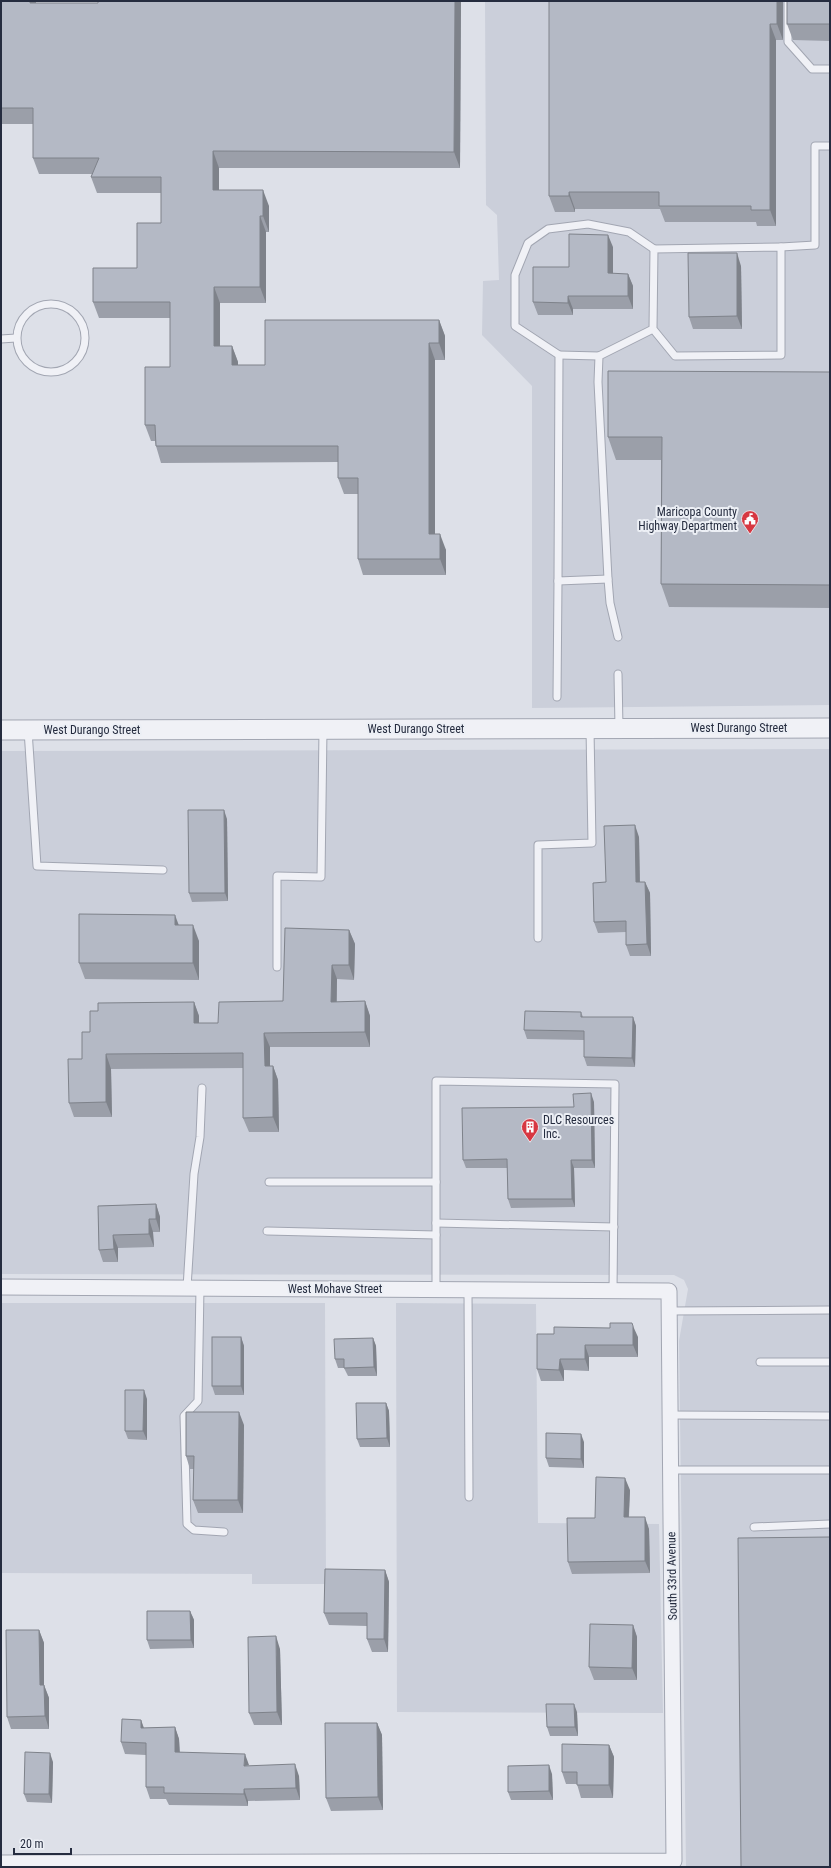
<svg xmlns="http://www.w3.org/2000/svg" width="831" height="1868" font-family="'Roboto Condensed',sans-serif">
<rect width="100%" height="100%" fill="#dde0e8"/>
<g fill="#cbcfda">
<polygon points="485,1 830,1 830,705 532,708 532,386 482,335 483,281 499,280 497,215 486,205"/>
<polygon points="830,749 830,1867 686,1867 679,1341 688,1289 684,1280 674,1275 1,1274 1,751"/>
<polygon points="1,1303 325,1303 326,1584 252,1584 252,1574 1,1573"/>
<polygon points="396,1303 536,1304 538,1523 659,1524 663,1713 397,1712"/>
</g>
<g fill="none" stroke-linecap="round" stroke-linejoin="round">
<g stroke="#a2a6b2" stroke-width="9">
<g id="service">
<polyline points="788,1 788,42 812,69 830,69"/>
<polyline points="781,247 815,245 815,146 830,146"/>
<circle cx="51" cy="338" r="34"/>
<polyline points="1,339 16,338"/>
<polyline points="559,355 599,356"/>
<polyline points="608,579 558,581 559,355 515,326 515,275 528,243 548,229 588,224 629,232 654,249"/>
<polyline points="618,637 610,603 608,579 598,382 599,356 653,329 654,249 781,247 781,355 675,356 653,329"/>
<polyline points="618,674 619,728"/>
<polyline points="557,697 558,581"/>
<polyline points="28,730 37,866 163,870"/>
<polyline points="538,938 538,845 592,843 590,729"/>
<polyline points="277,967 277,876 321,877 323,730"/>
<polyline points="269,1182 436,1182"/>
<polyline points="436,1223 614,1227"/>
<polyline points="267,1231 436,1235"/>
<polyline points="187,1288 194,1174 200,1137 202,1088"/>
<polyline points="200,1288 198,1401 184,1416 187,1524 194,1530 224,1532"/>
<polyline points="436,1289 436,1081 615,1084 613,1291"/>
<polyline points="468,1290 469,1497"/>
<polyline points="669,1311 830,1310"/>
<polyline points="760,1362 830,1362"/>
<polyline points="671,1415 830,1416"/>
<polyline points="671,1470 830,1470"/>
<polyline points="754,1527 830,1524"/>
</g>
</g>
<g stroke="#a2a6b2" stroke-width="17">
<polyline id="minor" points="1,1287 669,1291 674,1861 1,1863"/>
</g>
<g stroke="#a2a6b2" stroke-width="21">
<polyline id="tertiary" points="1,730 830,728"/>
</g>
<use href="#service" stroke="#f0f1f6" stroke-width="7"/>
<use href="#minor" stroke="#f0f1f6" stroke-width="15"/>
<use href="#tertiary" stroke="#f0f1f6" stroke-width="19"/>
</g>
<g fill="#9b9fa9">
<polygon points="1,1 36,3 98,3 461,1 460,168 219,168 219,190 269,206 269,232 266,232 266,303 220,303 220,346 232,346 238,362 238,365 265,365 439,320 445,336 445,360 435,360 435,534 446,550 446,575 363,575 358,559 358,494 344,494 338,478 338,462 161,463 156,446 155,441 151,441 145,425 170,367 170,318 99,318 93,302 137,268 161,223 161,193 97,193 91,177 92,174 39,174 33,158 33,124 1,124"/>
<polygon points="783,1 783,40 776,40 776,226 757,226 756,222 665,222 660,209 575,209 575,212 555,212 549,196"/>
<polygon points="830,1 830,41 793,40 787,24"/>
<polygon points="613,247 613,274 628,274 633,286 633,309 573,309 573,315 538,315 533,302"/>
<polygon points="741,266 742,329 693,329 689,317"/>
<polygon points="830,372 830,608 669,607 661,584 661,460 616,460 608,437"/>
<polygon points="227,819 228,901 192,902 189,893"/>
<polygon points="639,837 640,882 645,882 650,893 651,956 630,956 626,945 626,932 598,933 594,922"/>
<polygon points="179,925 199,941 199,980 85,979 79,963"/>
<polygon points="349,930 355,944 354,980 337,979 337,1002 365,1001 370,1016 370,1047 270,1047 270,1066 273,1066 278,1080 279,1132 249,1132 243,1118 243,1068 111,1069 112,1117 74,1117 69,1103 82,1059 90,1032 98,1011 194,1002 199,1016 199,1023 218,1023 283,1001"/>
<polygon points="581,1012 583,1017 633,1017 636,1026 635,1067 587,1066 584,1057 584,1040 527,1039 524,1030"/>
<polygon points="594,1102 595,1168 574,1168 575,1207 511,1208 508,1199 507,1168 466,1168 463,1160 574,1107"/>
<polygon points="156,1204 160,1217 160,1232 153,1232 154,1247 118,1248 118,1262 103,1262 99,1250 98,1206"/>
<polygon points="537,1334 638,1337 638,1357 589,1357 589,1371 564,1370 564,1381 541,1381 537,1369"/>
<polygon points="241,1337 244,1346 244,1395 215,1395 212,1386"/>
<polygon points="373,1338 376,1346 377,1376 348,1376 344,1368 338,1368 335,1359"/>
<polygon points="147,1399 147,1440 128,1439 125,1431"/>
<polygon points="386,1403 389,1411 390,1447 360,1447 357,1439"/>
<polygon points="244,1425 243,1513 198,1513 193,1500 194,1469 190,1469 186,1456"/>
<polygon points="584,1442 584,1468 549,1467 546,1458"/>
<polygon points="630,1490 629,1517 649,1529 650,1573 572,1574 568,1562 595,1518"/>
<polygon points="385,1570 389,1582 388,1652 372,1652 367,1639 367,1626 329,1625 324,1613"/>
<polygon points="190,1611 194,1620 194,1648 150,1649 147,1640"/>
<polygon points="633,1625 637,1637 637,1680 594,1680 589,1667"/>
<polygon points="39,1630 44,1643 44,1685 49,1698 49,1729 11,1729 7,1717"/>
<polygon points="280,1649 282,1725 254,1725 249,1713"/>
<polygon points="577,1712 578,1736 550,1736 547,1727"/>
<polygon points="141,1720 144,1728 175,1727 179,1739 180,1752 299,1776 300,1800 248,1801 248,1806 169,1805 166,1799 150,1799 146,1787 146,1755 125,1754 121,1742"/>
<polygon points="377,1723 382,1735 383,1810 331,1811 326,1798"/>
<polygon points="609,1745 614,1757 613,1798 581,1798 577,1784 566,1784 562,1772"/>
<polygon points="53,1762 52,1803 27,1802 24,1794"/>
<polygon points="552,1774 553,1800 511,1800 508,1792"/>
</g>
<g fill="#7e828a">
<polygon points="30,1 36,1 36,19 30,3"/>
<polygon points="455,1 461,1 460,168 454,152"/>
<polygon points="777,1 783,1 783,40 777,24"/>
<polygon points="770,24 776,40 776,226 770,210"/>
<polygon points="213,151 219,168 219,206 213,190"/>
<polygon points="263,190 269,206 269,232 263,216"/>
<polygon points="569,192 575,209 575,212 569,196"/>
<polygon points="260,216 266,232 266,303 260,287"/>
<polygon points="608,235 613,247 613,286 608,273"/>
<polygon points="737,253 741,266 742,329 737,316"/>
<polygon points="628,274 633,286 633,309 628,296"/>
<polygon points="214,287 220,303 220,362 214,346"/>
<polygon points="568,296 573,309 573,315 568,303"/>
<polygon points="439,320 445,336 445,360 439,343"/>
<polygon points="429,343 435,360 435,550 429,534"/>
<polygon points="232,346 238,362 238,381 232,365"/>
<polygon points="440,534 446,550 446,575 440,559"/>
<polygon points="224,810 227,819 228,901 225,893"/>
<polygon points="635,825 639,837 640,893 636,882"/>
<polygon points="645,882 650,893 651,956 647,944"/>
<polygon points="175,915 181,931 175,925"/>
<polygon points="193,925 199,941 199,980 193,963"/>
<polygon points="349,930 355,944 354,980 349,965"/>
<polygon points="332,965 337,979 336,1016 331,1002"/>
<polygon points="365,1001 370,1016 370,1047 365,1032"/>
<polygon points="194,1002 199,1016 199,1037 194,1023"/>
<polygon points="633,1017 636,1026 635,1067 632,1058"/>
<polygon points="264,1033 270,1047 270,1080 265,1066"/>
<polygon points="106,1054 111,1069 112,1117 106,1102"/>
<polygon points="273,1066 278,1080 279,1132 273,1117"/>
<polygon points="591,1093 594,1102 595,1168 592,1160"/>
<polygon points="571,1160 574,1168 575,1207 572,1199"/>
<polygon points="156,1204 160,1217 160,1232 156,1219"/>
<polygon points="149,1219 153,1232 154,1247 149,1234"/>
<polygon points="113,1235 118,1248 118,1262 114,1249"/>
<polygon points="633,1326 638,1337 638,1357 633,1345"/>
<polygon points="241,1337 244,1346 244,1395 241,1386"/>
<polygon points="373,1338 376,1346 377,1376 374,1367"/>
<polygon points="585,1345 589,1357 589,1371 585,1359"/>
<polygon points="560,1359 564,1370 564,1381 559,1370"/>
<polygon points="144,1390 147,1399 147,1440 143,1431"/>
<polygon points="386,1403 389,1411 390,1447 387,1438"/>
<polygon points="239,1412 244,1425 243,1513 238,1500"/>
<polygon points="581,1434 584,1442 584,1468 581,1459"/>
<polygon points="625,1478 630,1490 628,1529 624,1517"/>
<polygon points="645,1517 649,1529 650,1573 645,1561"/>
<polygon points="385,1570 389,1582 388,1652 384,1639"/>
<polygon points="190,1611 194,1620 194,1648 191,1640"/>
<polygon points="633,1625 637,1637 637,1680 632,1668"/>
<polygon points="39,1630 44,1643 44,1698 40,1685"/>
<polygon points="276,1636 280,1649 282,1725 277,1712"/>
<polygon points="44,1685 49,1698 49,1729 45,1716"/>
<polygon points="574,1704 577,1712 578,1736 575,1727"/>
<polygon points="141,1720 145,1732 141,1728"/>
<polygon points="377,1723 382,1735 383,1810 378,1797"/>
<polygon points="175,1727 179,1739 180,1764 175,1752"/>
<polygon points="609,1745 614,1757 613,1798 609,1785"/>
<polygon points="50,1753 53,1762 52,1803 49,1794"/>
<polygon points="245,1754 249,1765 244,1766"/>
<polygon points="295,1764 299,1776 300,1800 296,1788"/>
<polygon points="549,1765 552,1774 553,1800 549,1791"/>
<polygon points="244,1789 248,1801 248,1806 244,1794"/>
</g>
<g fill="#b4b9c5" stroke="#7e828a">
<polygon points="1,1 30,1 30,3 98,3 98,1 455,1 454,152 213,151 213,190 263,190 263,216 260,216 260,287 214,287 214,346 232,346 232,365 265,365 265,320 439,320 439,343 429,343 429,534 440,534 440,559 358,559 358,478 338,478 338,446 156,446 155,425 145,425 145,367 170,367 170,302 93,302 93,268 137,268 137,223 161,223 161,177 91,177 99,158 33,158 33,108 1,108"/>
<polygon points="549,1 777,1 777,24 770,24 770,210 751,210 751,206 659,206 659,192 569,192 569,196 549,196"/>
<rect x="787" y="1" width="43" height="23"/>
<polygon points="569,234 608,235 608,273 628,274 628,296 568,296 568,303 533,302 533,267 569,267"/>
<polygon points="688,253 737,253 737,316 689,317"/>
<polygon points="608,371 830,372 830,585 661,584 662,437 608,437"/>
<polygon points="188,810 224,810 225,893 189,893"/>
<polygon points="635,825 636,882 645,882 647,944 626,945 626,921 594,922 593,883 606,882 604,826"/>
<polygon points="79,914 175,915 175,925 193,925 193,963 79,963"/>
<polygon points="285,928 349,930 349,965 332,965 331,1002 365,1001 365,1032 264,1033 265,1066 273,1066 273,1117 243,1118 243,1053 106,1054 106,1102 69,1103 68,1059 82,1059 82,1032 90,1032 90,1011 98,1011 98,1003 194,1002 194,1023 218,1023 219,1002 283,1001"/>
<polygon points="525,1011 581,1012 581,1017 633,1017 632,1058 584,1057 584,1031 524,1030"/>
<polygon points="591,1093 592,1160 571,1160 572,1199 508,1199 507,1159 463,1160 462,1108 574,1107 573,1094"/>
<polygon points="156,1204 156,1219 149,1219 149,1234 113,1235 114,1249 99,1250 98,1206"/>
<polygon points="610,1323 632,1323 633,1326 633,1345 585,1345 585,1359 560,1359 559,1370 537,1369 537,1334 554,1334 554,1327 610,1328"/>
<rect x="212" y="1337" width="29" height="49"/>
<polygon points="373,1338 374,1367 344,1368 344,1359 335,1359 334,1339"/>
<polygon points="125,1390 144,1390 143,1431 125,1431"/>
<polygon points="356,1403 386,1403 387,1438 357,1439"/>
<polygon points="186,1412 239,1412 238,1500 193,1500 194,1456 186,1456"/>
<polygon points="546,1433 581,1434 581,1459 546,1458"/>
<polygon points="596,1477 625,1478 624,1517 645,1517 645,1561 568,1562 567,1518 595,1518"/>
<polygon points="830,1537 830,1867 741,1867 738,1538"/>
<polygon points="325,1569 385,1570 384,1639 367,1639 367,1613 324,1613"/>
<polygon points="147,1611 190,1611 191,1640 147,1640"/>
<polygon points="590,1624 633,1625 632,1668 589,1667"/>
<polygon points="6,1630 39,1630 40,1685 44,1685 45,1716 7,1717"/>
<polygon points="276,1636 277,1712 249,1713 248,1637"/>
<polygon points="546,1704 574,1704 575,1727 547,1727"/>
<polygon points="122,1719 141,1720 141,1728 175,1727 175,1752 245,1754 244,1766 295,1764 296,1788 244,1789 244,1794 164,1793 164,1787 146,1787 146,1743 121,1742"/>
<polygon points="325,1723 377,1723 378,1797 326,1798"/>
<polygon points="562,1744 609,1745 609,1785 577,1785 577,1772 562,1772"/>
<polygon points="25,1752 50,1753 49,1794 24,1794"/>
<polygon points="549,1765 549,1791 508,1792 508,1766"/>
</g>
<defs>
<g id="civic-pin" transform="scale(0.9)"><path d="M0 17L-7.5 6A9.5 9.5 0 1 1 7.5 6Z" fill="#d73741" stroke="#eceff5"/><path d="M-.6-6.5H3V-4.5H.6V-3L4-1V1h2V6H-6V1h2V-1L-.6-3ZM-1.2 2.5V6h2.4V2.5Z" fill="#fff"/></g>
<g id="building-pin" transform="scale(0.9)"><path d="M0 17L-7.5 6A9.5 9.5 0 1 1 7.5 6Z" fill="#d73741" stroke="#eceff5"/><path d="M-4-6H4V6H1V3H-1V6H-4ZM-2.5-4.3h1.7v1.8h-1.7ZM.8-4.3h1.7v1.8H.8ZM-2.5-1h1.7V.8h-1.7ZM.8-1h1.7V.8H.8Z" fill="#fff"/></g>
</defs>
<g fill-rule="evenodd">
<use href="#civic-pin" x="750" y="519"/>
<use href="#building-pin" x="530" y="1127"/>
</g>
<g text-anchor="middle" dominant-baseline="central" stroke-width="4" stroke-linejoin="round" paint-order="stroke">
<g font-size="12" fill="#252c3f" stroke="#eceff5" text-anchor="end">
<text x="737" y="512">Maricopa County<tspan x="737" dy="14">Highway Department</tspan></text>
<text x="543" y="1120" text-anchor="start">DLC Resources<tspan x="543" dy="14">Inc.</tspan></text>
</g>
<g font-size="12" fill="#252c3f" stroke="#eceff5">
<text x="739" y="728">West Durango Street</text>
<text x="416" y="729">West Durango Street</text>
<text x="92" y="730">West Durango Street</text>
<text x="335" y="1289">West Mohave Street</text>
<text transform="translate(672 1576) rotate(-91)">South 33rd Avenue</text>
</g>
</g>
<rect width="831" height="1868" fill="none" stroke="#252c3f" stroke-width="4"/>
<path d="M14 1848v6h57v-6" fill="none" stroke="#252c3f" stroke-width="2"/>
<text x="20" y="1848" font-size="12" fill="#252c3f" stroke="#eceff5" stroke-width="3" paint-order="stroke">20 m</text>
</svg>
